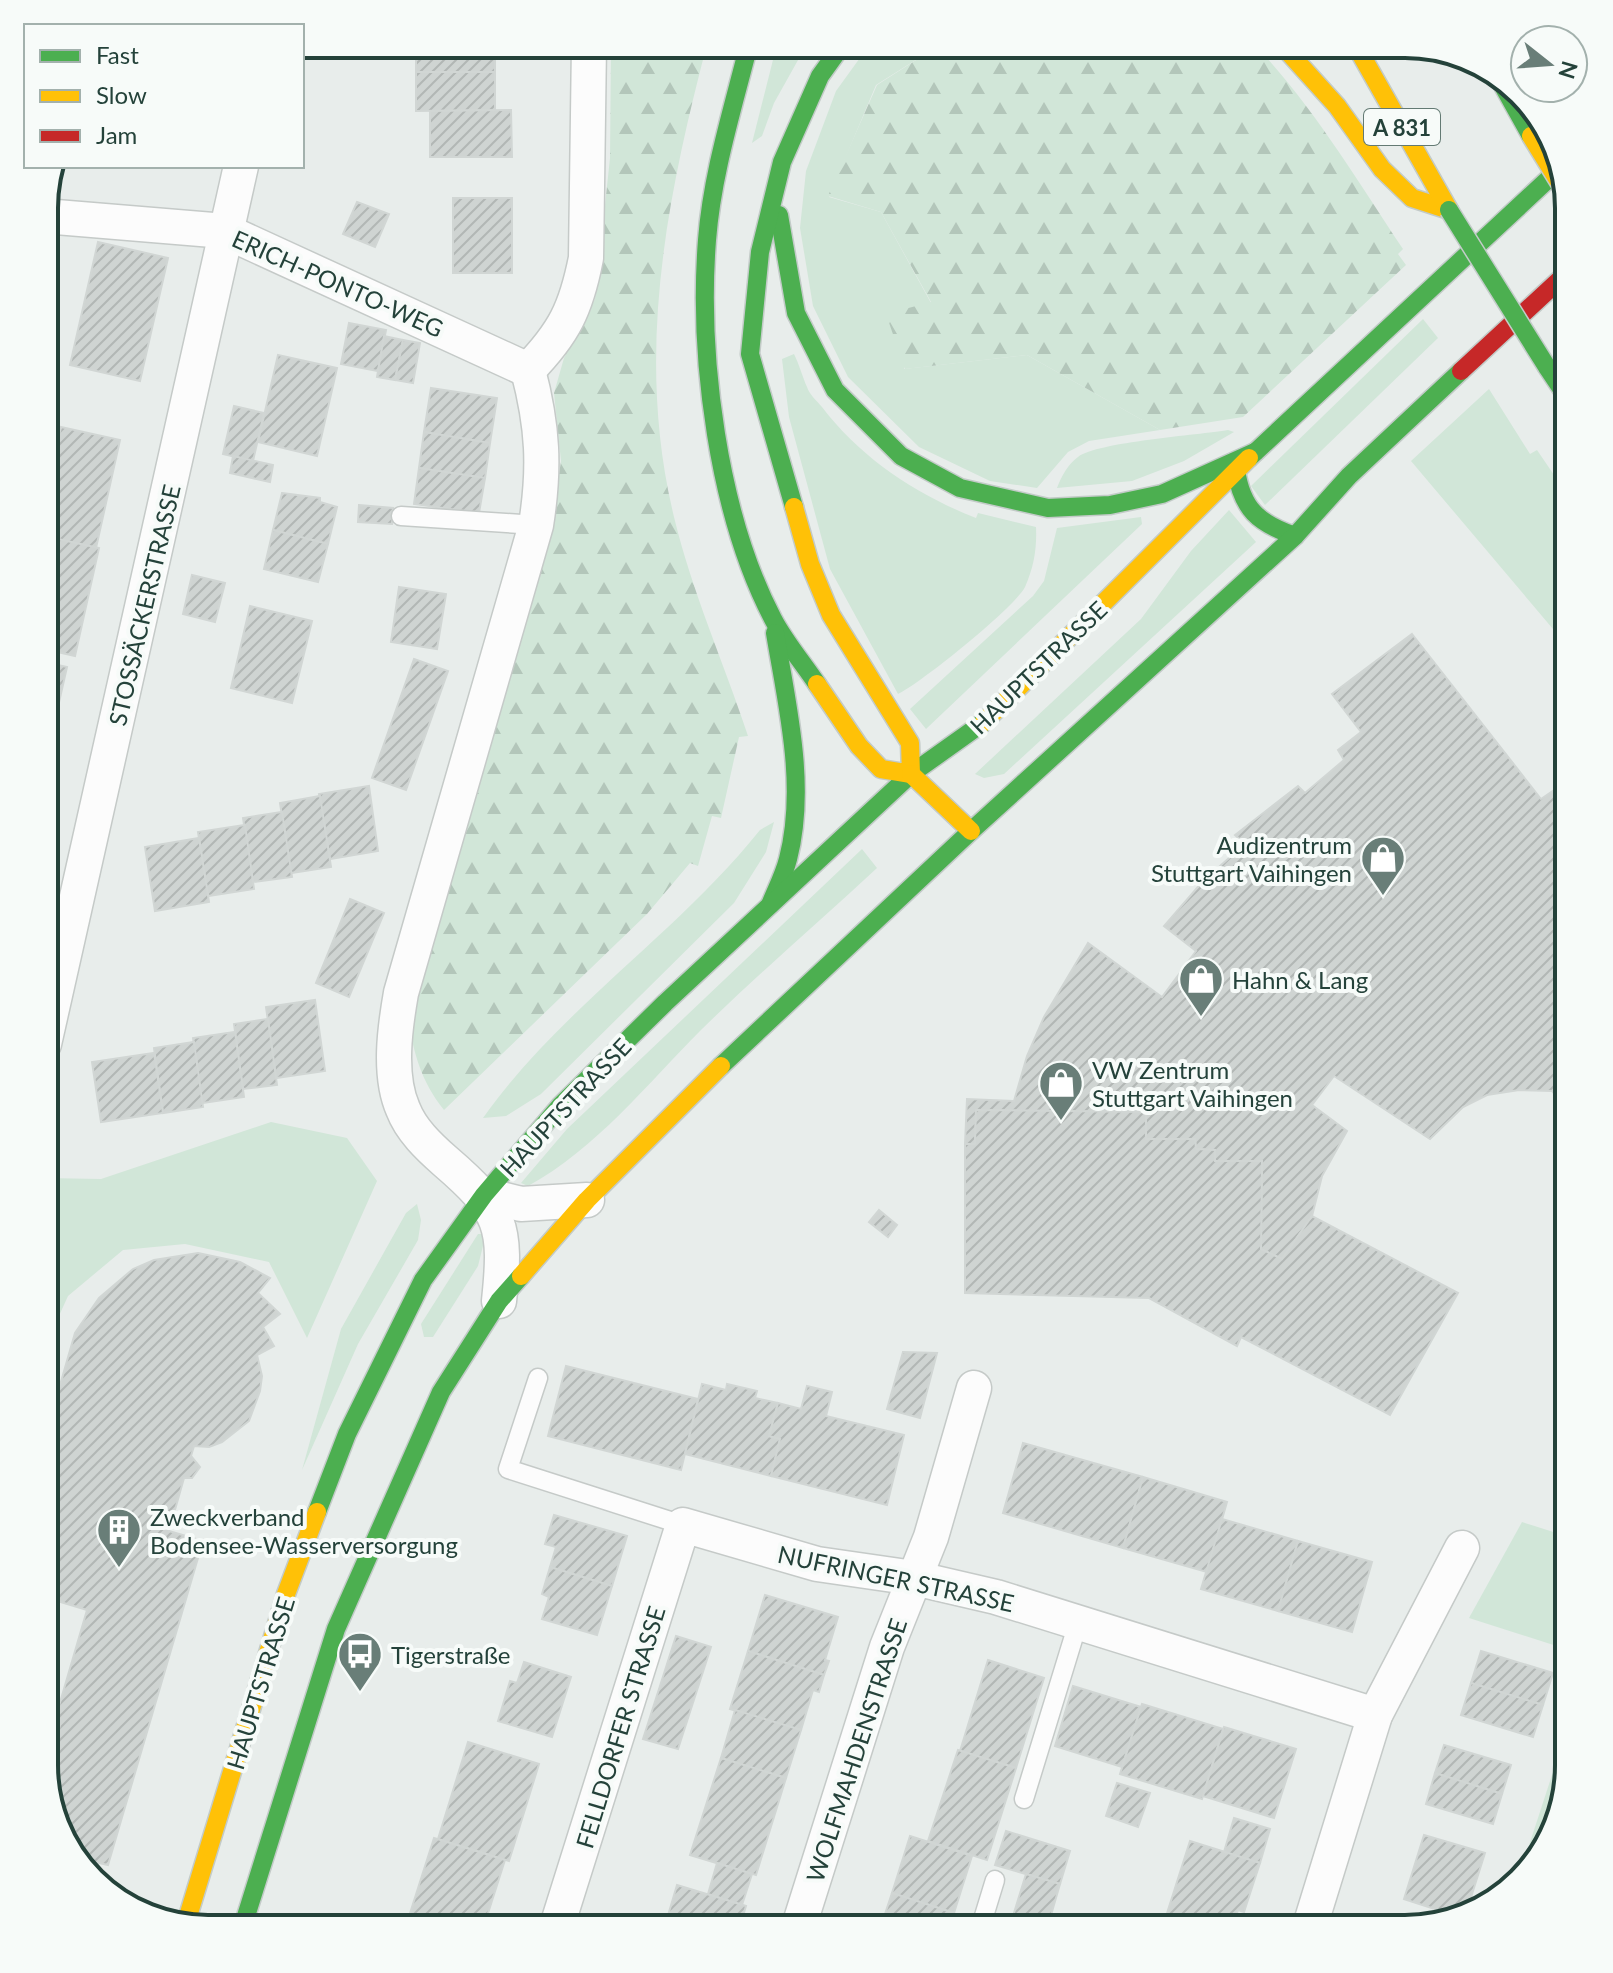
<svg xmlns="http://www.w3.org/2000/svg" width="1613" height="1973" font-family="Lato,sans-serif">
<defs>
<pattern id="forest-firs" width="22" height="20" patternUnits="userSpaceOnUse" patternTransform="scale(2)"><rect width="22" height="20" fill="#d1e6d8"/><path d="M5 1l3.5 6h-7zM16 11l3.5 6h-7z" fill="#b3c6ba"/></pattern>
<pattern id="building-hatch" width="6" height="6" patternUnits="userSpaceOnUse" patternTransform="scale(2)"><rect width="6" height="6" fill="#cfd4d2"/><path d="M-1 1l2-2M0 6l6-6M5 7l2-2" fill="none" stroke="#b2b7b5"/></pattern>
</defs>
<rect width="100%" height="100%" fill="#e8edeb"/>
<g fill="#d1e6d8">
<polygon points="777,44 807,44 774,103 762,136 752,143"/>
<polygon points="870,44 941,44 876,85 829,197 881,212 931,303 904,369 1027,355 1160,430 1089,441 1068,452 1037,488 990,481 919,447 848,377 813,306 800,228 806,171 836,91"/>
<polygon points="1423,319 1438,338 1265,505 1251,486"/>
<path d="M794 354C799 364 803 378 807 387 809 394 817 401 822 407 861 458 915 494 976 518L978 513 1036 527C1037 548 1034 567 1025 587 1014 608 921 683 898 694L830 569 789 417 782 359Z"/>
<polygon points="1489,389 1530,454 1537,450 1569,497 1569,648 1411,461"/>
<path d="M1228 430 1234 432 1184 461 1132 481 1057 488C1061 477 1068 464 1078 457 1097 442 1199 435 1228 430Z"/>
<polygon points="1229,510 1256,542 1004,774 984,778 975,774 1141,619 1191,551"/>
<polygon points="1141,517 1142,524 926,729 910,709 1033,596 1044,581 1057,528"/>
<path d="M774 822 766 852 734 903 541 1094 506 1116 483 1118C560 1009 677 934 760 830Z"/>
<path d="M862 849 877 868C819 922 758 974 701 1030 647 1084 596 1149 528 1186L521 1183 567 1129Z"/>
<polygon points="271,1122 347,1138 377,1181 307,1338 269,1262 185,1244 123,1250 68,1296 44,1349 44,1178 101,1179"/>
<polygon points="417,1204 421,1220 418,1240 358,1344 302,1470 341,1329 406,1213"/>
<polygon points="478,1234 486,1234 478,1266 433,1337 424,1337 421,1324"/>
<polygon points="1522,1522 1569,1537 1569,1650 1469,1618"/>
<polygon points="1569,1723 1569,1766 1552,1838 1519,1876"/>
</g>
<g fill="url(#forest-firs)">
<path d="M611 44H707C666 202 635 355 674 517 692 592 724 663 748 736L739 737 721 818 712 816 698 866 690 863 647 914 444 1110C421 1081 414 1054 408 1019L550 535 561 461 554 393 564 358 595 299 610 158Z"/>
<path d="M941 44H1209L1234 60 1255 45C1313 106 1357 180 1403 249L1398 254 1406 265 1243 417 1160 430 1027 355 905 369 886 314 931 302 881 212 828 196 877 85Z"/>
</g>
<g fill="url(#building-hatch)" stroke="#d1d6d4" stroke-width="2">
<rect x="416" y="44" width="79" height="28"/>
<polygon points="416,72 495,72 495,110 416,111"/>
<polygon points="511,110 512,157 430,157 430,111"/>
<rect x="453" y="198" width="59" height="75"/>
<polygon points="357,202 389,214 375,247 343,234"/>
<polygon points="98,242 168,258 140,381 70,365"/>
<polygon points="349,323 386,330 378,371 341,364"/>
<polygon points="384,336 403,340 395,380 377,377"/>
<polygon points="403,340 420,343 413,383 395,380"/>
<polygon points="278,355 337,368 317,456 258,442"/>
<polygon points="431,388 497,398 490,443 424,432"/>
<polygon points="234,406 264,413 253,461 223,454"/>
<polygon points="61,427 120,440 96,548 44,536 44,499"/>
<polygon points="424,432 490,443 485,478 419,468"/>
<polygon points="233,456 273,465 270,482 230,473"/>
<polygon points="419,468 485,478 479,513 414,504"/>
<polygon points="282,493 320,498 320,502 337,507 328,544 273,530"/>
<polygon points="359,505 393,508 392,524 358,522"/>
<polygon points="273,530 328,544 318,582 264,569"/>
<polygon points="44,536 99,548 75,656 44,649"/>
<polygon points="192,575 225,583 215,622 183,614"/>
<polygon points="399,587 446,594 437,649 391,642"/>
<polygon points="250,606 312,621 292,703 231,688"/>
<polygon points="1412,634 1541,799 1554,790 1569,810 1569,866 1562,871 1569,881 1569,1113 1552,1091 1519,1090 1487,1095 1463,1107 1430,1139 1334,1076 1312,1105 1347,1131 1322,1176 1312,1216 1282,1259 1261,1249 1262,1161 1215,1161 1215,1150 1196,1149 1195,1139 1146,1139 1146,1112 976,1110 975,1144 965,1144 967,1099 1014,1101 1027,1056 1044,1017 1088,943 1162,997 1196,951 1164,926 1203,881 1245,844 1235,835 1298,786 1305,793 1344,760 1338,750 1361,732 1332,694"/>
<polygon points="414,659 448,671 406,790 372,778"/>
<polygon points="44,662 67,667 55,720 44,717"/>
<polygon points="44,717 55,720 47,752 44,751"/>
<polygon points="44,751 56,754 50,797 46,796 44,803"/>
<polygon points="369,786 378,851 330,859 319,794"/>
<polygon points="320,796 331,867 291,873 280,803"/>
<polygon points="282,812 292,877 253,882 243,818"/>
<polygon points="245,825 254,889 208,896 198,832"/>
<polygon points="199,838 209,902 155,911 145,847"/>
<polygon points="350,899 384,913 349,997 316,983"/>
<polygon points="315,1000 325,1071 276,1078 266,1007"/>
<polygon points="268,1019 277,1085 243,1089 234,1024"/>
<polygon points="235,1032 244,1097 202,1103 193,1038"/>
<polygon points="194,1042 203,1107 163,1113 154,1048"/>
<polygon points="154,1053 163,1113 101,1122 92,1062"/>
<polygon points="976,1110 1146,1112 1146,1139 1195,1139 1196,1149 1215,1150 1215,1161 1262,1161 1261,1249 1282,1259 1312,1216 1458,1293 1390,1415 1241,1337 1237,1346 1149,1298 965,1293 965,1144 975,1144"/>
<polygon points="879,1210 897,1225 888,1237 869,1222"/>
<polygon points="198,1253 240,1262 270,1278 258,1293 280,1314 263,1327 274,1346 257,1355 262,1376 260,1391 249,1421 222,1442 209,1447 194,1446 191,1456 200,1467 192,1478 184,1478 169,1531 203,1541 108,1865 72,1857 46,1772 51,1755 44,1753 44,1733 57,1737 60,1725 54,1723 87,1610 44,1597 44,1441 75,1333 99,1298 133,1269 154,1260"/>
<polygon points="903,1352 937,1353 920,1418 887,1409"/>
<polygon points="566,1366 698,1399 681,1470 548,1436"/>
<polygon points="702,1384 726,1390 727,1384 757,1391 755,1398 778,1403 769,1436 780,1439 771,1476 685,1454"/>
<polygon points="807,1386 832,1392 826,1416 904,1435 887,1505 771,1476 780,1439 769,1436 778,1403 801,1409"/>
<polygon points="1023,1443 1143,1477 1123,1548 1003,1513"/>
<polygon points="1143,1477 1227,1502 1207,1572 1123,1548"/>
<polygon points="554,1515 627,1536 612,1586 550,1567 556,1547 545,1544"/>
<polygon points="1222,1519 1298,1541 1278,1611 1201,1589"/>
<polygon points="1298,1541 1372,1562 1352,1632 1278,1611"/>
<polygon points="550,1567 612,1586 597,1635 542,1619 549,1597 542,1594"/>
<polygon points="765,1595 838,1617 825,1660 829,1661 824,1675 748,1651"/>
<polygon points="676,1636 711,1647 678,1749 643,1739"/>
<polygon points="748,1651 824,1675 819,1692 813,1690 801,1730 730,1709"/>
<polygon points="1481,1651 1553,1673 1543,1705 1471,1683"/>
<polygon points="988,1660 1044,1678 1016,1768 960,1751"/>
<polygon points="524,1662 571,1677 552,1737 498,1721 510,1681 517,1683"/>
<polygon points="1471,1683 1543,1705 1533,1737 1461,1715"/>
<polygon points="1073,1686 1141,1707 1122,1767 1055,1746"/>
<polygon points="1142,1704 1223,1729 1202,1799 1120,1774"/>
<polygon points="735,1710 801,1730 786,1778 721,1758"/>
<polygon points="1224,1727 1296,1749 1274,1818 1203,1796"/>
<polygon points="468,1742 539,1764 509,1861 438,1839"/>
<polygon points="1444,1745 1511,1765 1502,1794 1435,1773"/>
<polygon points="958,1750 1016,1768 987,1860 928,1841"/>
<polygon points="721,1758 786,1778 756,1875 690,1855"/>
<polygon points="1435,1773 1502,1794 1493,1824 1426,1804"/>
<polygon points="1117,1783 1150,1793 1138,1827 1106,1816"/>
<polygon points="1234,1818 1270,1829 1260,1863 1224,1852"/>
<polygon points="1006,1831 1070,1851 1060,1884 995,1865"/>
<polygon points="1424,1835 1485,1853 1467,1910 1453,1915 1404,1899"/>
<polygon points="910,1836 972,1856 954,1913 892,1893"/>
<polygon points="434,1838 505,1860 483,1929 405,1929"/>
<polygon points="1190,1841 1260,1863 1244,1912 1238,1910 1232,1929 1162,1929"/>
<polygon points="717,1863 752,1874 742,1905 708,1894"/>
<polygon points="1026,1874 1060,1884 1047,1929 1009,1929"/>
<polygon points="677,1885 746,1906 739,1929 664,1929"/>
<polygon points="892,1893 954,1913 949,1929 880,1929"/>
</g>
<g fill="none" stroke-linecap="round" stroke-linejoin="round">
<g stroke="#c5cac8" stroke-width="21">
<g id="lane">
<polyline points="401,516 536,525"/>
<polyline points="538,1378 508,1469 683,1525"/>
<polyline points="1024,1799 1078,1623"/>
<polyline points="980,1929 995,1880"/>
</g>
</g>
<g stroke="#c5cac8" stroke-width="37">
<g id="street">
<polyline points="44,216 225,231 528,370"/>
<path d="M528 370C564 333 576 309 586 258L589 44"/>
<polyline points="44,1044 241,166"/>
<polyline points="484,1195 521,1204 587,1200"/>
<path d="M499 1301C507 1226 502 1210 445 1161 429 1147 411 1130 403 1109 388 1075 395 1027 401 993L536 525C545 468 543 427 528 370"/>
<polyline points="556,1929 683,1525 817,1564 914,1578 996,1597 1375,1715"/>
<polyline points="798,1929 887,1647 931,1537 974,1388"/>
<polyline points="1309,1929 1375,1715 1462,1548"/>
</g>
</g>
<g stroke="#c3cbc8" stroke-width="21">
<g id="fast">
<path d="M749 44C733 108 712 174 707 240 698 357 718 514 773 619 785 642 803 663 817 684"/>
<polyline points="1497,75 1531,136"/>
<polyline points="779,215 796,313 835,390 901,456 960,488 1048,508 1110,505 1162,494 1255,452"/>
<polyline points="1547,367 1569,400"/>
<polyline points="1249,458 1558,170"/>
<path d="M1236 470C1242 509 1258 523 1295 536"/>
<polyline points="794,507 750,354 760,252 782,162 820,76 843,44"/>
<path d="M770 905C776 890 784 875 788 859 807 786 787 705 775 633"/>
<polyline points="721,1066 971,831 1295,536 1349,476 1461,371"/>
<polyline points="317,1512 347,1434 423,1280 484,1195 560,1106 665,1003 911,774 984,722"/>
<polyline points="242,1929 336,1629 441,1392 499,1301 521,1276"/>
</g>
</g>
<g stroke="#c3cbc8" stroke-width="21">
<g id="slow">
<polyline points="1281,44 1337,106 1382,169 1412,198 1449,210"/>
<polyline points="1355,44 1449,210"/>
<polyline points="794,507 810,564 831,615 910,743 911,774 881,769 859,746 817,684"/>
<polyline points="984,722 1249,458"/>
<polyline points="911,774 971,831"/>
<polyline points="521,1276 587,1200 721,1066"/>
<polyline points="186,1923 286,1594 317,1512"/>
</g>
</g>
<g stroke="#c3cbc8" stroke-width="21">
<polyline id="jam" points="1461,371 1569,271"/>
</g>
<use href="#lane" stroke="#fcfcfc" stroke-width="18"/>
<use href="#street" stroke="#fcfcfc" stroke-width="34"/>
<use href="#fast" stroke="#4caf50" stroke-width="18"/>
<use href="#slow" stroke="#ffc107" stroke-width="18"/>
<use href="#jam" stroke="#c62828" stroke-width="18"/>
<g stroke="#c3ccc9" stroke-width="21" stroke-linecap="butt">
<polyline id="fast-bridge" points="1449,210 1547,367"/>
</g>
<g stroke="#c3ccc9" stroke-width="21" stroke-linecap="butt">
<polyline id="slow-bridge" points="1531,136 1563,188"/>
</g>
<use href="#fast-bridge" stroke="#4caf50" stroke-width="18"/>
<use href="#slow-bridge" stroke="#ffc107" stroke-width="18"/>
</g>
<defs>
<g id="shop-pin" transform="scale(2.3)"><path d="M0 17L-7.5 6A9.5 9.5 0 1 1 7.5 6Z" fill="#697e78" stroke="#f7fbf9"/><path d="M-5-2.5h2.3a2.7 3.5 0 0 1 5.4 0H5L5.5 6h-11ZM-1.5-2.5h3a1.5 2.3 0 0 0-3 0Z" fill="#fff"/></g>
<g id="building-pin" transform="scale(2.3)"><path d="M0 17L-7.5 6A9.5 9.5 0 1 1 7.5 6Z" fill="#697e78" stroke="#f7fbf9"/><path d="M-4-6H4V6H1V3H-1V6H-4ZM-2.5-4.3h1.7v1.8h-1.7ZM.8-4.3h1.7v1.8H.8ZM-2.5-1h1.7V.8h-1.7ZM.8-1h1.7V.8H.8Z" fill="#fff"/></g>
<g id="bus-pin" transform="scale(2.3)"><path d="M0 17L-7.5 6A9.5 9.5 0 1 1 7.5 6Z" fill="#697e78" stroke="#f7fbf9"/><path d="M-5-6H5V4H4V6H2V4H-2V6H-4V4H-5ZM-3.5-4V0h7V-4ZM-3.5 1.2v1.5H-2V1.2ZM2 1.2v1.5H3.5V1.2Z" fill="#fff"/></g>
</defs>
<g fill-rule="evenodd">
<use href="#shop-pin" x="1383" y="858"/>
<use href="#shop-pin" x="1201" y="979"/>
<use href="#shop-pin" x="1061" y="1083"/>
<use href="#building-pin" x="119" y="1530"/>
<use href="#bus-pin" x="360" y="1654"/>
</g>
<g text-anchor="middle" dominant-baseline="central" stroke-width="8" stroke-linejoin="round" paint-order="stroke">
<rect fill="#f7fbf9" stroke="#637a73" stroke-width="2" x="1364" y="109" width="76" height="36" rx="6"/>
<g font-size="22" font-weight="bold" fill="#24423a">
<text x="1402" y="127">A 831</text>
</g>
<g font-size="24" fill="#24423a" stroke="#f7fbf9">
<text transform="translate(338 283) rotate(24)">ERICH-PONTO-WEG</text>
<text transform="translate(144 605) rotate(-77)">STOSSÄCKERSTRASSE</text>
<text transform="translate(1038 667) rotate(-44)">HAUPTSTRASSE</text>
<text transform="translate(565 1107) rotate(-47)">HAUPTSTRASSE</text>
<text transform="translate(896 1578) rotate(12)">NUFRINGER STRASSE</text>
<text transform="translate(260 1683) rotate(-73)">HAUPTSTRASSE</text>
<text transform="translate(620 1727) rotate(-73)">FELLDORFER STRASSE</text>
<text transform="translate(856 1750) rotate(-72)">WOLFMAHDENSTRASSE</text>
</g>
<g font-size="24" fill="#24423a" stroke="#f7fbf9" text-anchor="start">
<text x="1352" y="844" text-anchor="end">Audizentrum<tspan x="1352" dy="28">Stuttgart Vaihingen</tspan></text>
<text x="1232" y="979">Hahn &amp; Lang</text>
<text x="1092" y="1069">VW Zentrum<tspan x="1092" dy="28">Stuttgart Vaihingen</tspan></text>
<text x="150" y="1516">Zweckverband<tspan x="150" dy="28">Bodensee-Wasserversorgung</tspan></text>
<text x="391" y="1654">Tigerstraße</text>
</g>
</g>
<path d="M0 0H1613V1973H0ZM208 58H1405A150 150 0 0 1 1555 208V1765A150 150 0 0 1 1405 1915H208A150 150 0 0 1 58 1765V208A150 150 0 0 1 208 58Z" fill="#f7fbf9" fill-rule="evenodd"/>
<path fill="none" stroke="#24423a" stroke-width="4" d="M208 58H1405A150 150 0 0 1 1555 208V1765A150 150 0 0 1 1405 1915H208A150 150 0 0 1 58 1765V208A150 150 0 0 1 208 58Z"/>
<rect x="24" y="24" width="280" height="144" fill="#f7fbf9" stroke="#a3b1ad" stroke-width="2"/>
<rect x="40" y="50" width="40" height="12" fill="#4caf50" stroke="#a3b1ad" stroke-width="2"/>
<text x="96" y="64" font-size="24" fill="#24423a">Fast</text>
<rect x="40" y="90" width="40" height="12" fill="#ffc107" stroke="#a3b1ad" stroke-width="2"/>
<text x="96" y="104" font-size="24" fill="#24423a">Slow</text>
<rect x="40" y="130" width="40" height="12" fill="#c62828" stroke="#a3b1ad" stroke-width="2"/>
<text x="96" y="144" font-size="24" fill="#24423a">Jam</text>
<g transform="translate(1549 64) rotate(107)"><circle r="38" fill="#f7fbf9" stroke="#a3b1ad" stroke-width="2"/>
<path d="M0-6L14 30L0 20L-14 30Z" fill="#697e78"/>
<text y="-12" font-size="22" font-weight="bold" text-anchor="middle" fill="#24423a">N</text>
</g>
</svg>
